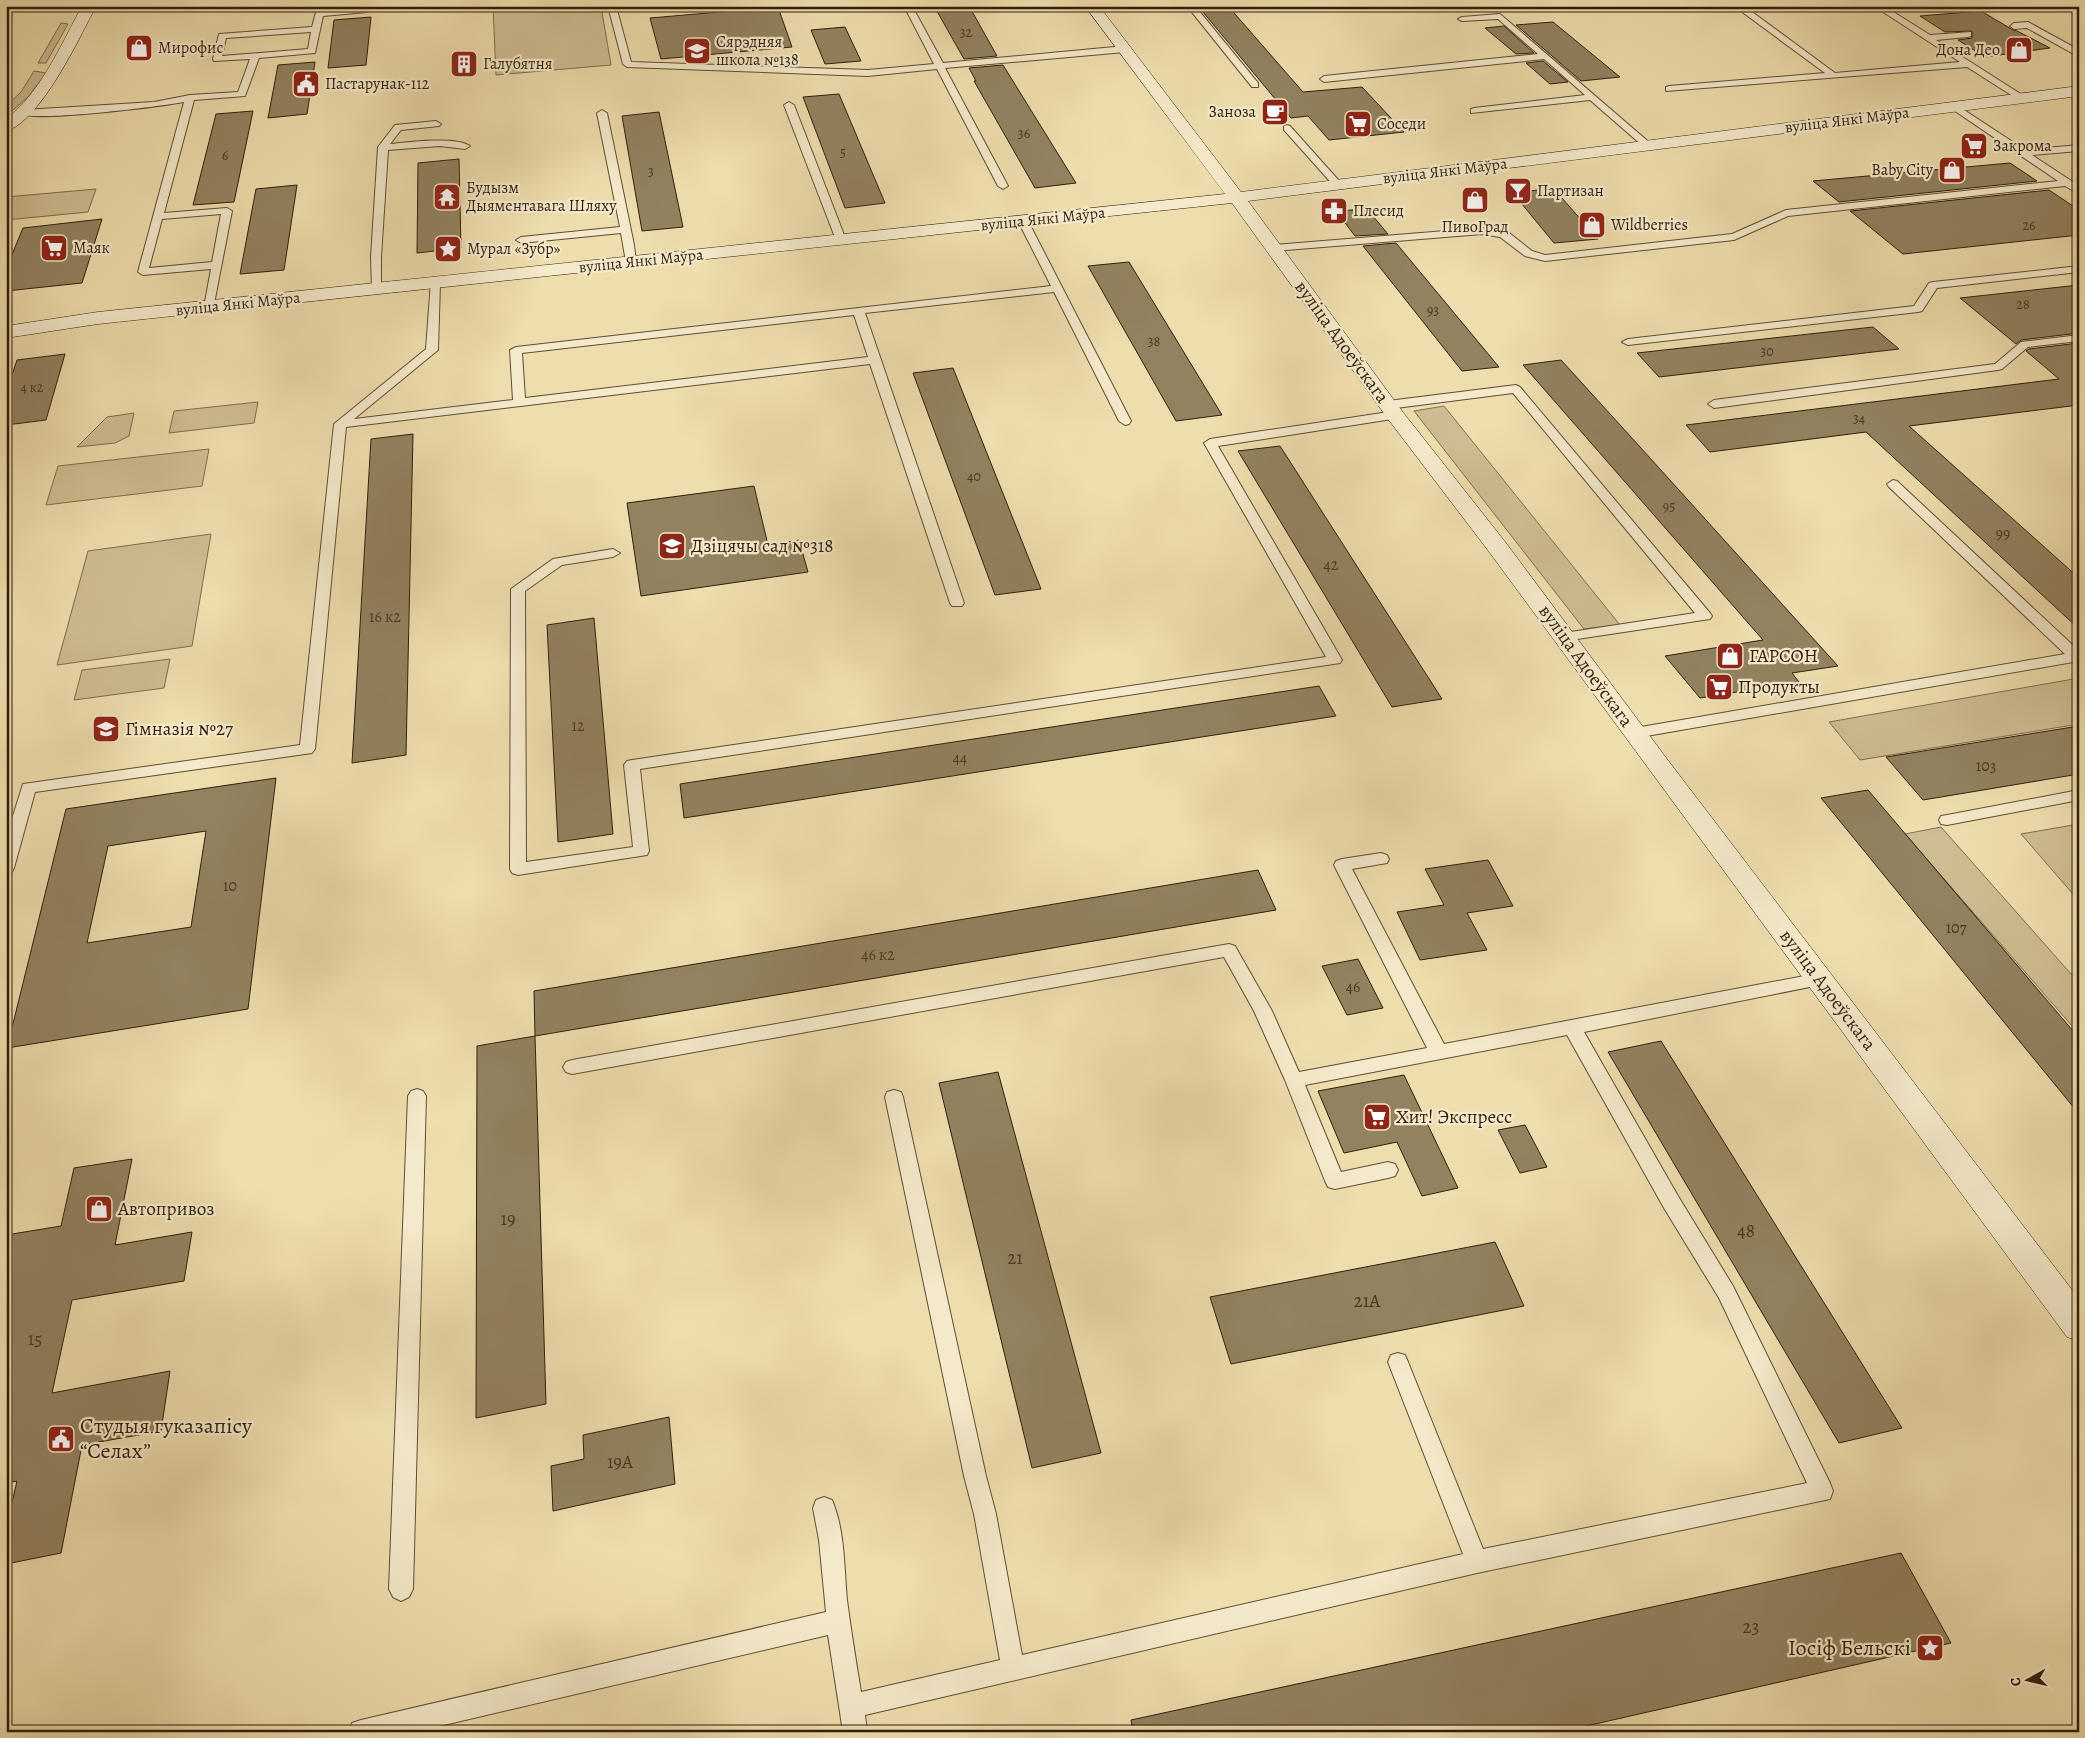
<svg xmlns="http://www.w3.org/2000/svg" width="2085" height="1738" font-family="Alegreya,serif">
<rect width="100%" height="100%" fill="#eeddad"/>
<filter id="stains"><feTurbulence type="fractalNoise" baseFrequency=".004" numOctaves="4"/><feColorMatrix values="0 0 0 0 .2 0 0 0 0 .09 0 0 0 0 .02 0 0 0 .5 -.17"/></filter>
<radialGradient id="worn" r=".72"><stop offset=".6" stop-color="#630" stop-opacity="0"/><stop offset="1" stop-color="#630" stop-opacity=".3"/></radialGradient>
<g fill="#cebd92" stroke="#7e6e4f">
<polygon points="493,6 601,6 611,65 496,75"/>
<polygon points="61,23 68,24 46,63 38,63"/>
<polygon points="34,71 46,73 28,97 6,116 6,106 21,92"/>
<polygon points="96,189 88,212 6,220 6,197"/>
<polygon points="258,402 254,423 169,433 174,411"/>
<polygon points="1444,406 1620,625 1584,629 1414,411"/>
<polygon points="134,413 129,436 115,443 77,447 107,417"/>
<polygon points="209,449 202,486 46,505 58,466"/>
<polygon points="211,534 192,646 57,665 88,551"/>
<polygon points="170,659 164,688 74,700 82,670"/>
<polygon points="2079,678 2079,724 1860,760 1829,722"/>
<polygon points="2079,824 2079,901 2021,834"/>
<polygon points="1941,827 2079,983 2079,1034 1905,834"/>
</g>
<g fill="#928260" stroke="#2f1f0c" fill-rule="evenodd">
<polygon points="934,6 969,6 997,56 964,59"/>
<polygon points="1198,6 1228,6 1303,92 1362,87 1404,132 1329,140 1308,116 1291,118"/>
<polygon points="778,7 792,47 661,59 650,18"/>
<polygon points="1981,11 2013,30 2017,31 2050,48 1985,57 1958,40 1972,38 1972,31 1945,32 1920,16"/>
<polygon points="371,17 366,65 328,68 334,20"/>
<polygon points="1553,22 1620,77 1581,81 1516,25"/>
<polygon points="1504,26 1534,53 1516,54 1485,28"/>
<polygon points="845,27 861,61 825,64 811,30"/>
<polygon points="1543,61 1568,82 1550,84 1526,63"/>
<polygon points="315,62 307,114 268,118 278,65"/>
<polygon points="1003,65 1076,183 1035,188 974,81 976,81 969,68"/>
<polygon points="839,94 885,203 845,208 803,97"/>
<polygon points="253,111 234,202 193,205 216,114"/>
<polygon points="659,112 683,227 642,231 622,116"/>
<polygon points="459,159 461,248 417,253 418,163"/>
<polygon points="2010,163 2037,181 1839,202 1813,181"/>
<polygon points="297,185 284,270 240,274 256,189"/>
<polygon points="1554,189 1598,239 1554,243 1512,192"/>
<polygon points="2049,190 2079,210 2079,235 1903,254 1850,211"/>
<polygon points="1367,209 1388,234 1355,236 1336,211"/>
<polygon points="102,219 82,283 6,291 6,269 23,228"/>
<polygon points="1396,243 1499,367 1462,371 1363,246"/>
<polygon points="1129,262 1222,415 1176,421 1088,266"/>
<polygon points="2079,285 2079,333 2021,340 2016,344 1960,298"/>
<polygon points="1873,327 1899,349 1659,377 1637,353"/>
<polygon points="2079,343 2079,405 1909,426 2079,578 2079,629 1866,432 1710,452 1686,425 2059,379 2026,351 2029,349"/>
<polygon points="65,354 46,420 6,425 6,393 17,360"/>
<polygon points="1561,360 1631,437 1838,666 1792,673 1799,682 1700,698 1665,656 1763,640 1523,365"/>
<polygon points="953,368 1041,589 995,595 913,373"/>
<polygon points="413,434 406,755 352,763 371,439"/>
<polygon points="1280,446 1442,699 1392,707 1238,451"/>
<polygon points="754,486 768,545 799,540 808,572 641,596 627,503"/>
<polygon points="594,618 613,834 558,842 547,625"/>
<polygon points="1319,686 1336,716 684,818 680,784"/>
<polygon points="2079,726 2079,774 1923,800 1886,757"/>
<path d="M276 778 248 1009 7 1048 66 809ZM206 831 191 927 87 943 108 846Z"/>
<polygon points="1868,790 2079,1038 2079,1114 1821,798"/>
<polygon points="1488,860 1513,906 1467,913 1487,950 1420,960 1397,912 1444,905 1425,869"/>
<polygon points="1258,870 1276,910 535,1036 534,991"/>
<polygon points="1358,959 1383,1008 1347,1015 1322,966"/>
<polygon points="535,1036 546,1404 476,1418 477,1046"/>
<polygon points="1661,1041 1902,1428 1839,1443 1608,1052"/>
<polygon points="998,1072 1101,1453 1032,1468 939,1083"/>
<polygon points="1404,1075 1458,1188 1422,1196 1397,1142 1344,1153 1318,1091"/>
<polygon points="1525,1125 1547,1167 1520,1173 1498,1130"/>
<polygon points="132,1159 115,1245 192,1232 184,1281 72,1300 52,1393 170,1371 161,1431 82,1445 61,1553 6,1564 6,1528 17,1481 6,1483 6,1235 61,1226 74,1168"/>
<polygon points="1495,1242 1524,1306 1231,1364 1210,1297"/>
<polygon points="669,1417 675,1484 553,1511 551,1466 584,1459 583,1435"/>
<polygon points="1901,1553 1951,1643 1560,1732 1133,1732 1131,1720"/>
</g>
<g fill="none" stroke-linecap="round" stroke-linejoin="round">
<g stroke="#5f4e34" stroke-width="2">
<g id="lane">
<path d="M361 6H369L367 12 323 16 315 53 259 58 245 96 194 100 164 213 227 208 232 211 213 309H205L204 307 211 269 143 275 138 272 184 102C162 106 32 123 19 113L24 110 154 102 190 95 238 92 250 59 214 61 213 59 219 34 312 27 316 12 360 8ZM311 32 308 49 222 56 226 38ZM221 214 212 262 149 268 162 219Z"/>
<polygon points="608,6 616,6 631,62 868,70 934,64 904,6 912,6 943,63 1125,46 1129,49 1125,52 945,68 1008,186 1003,189 998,186 937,69 868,76 627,67 623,64"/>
<polygon points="1187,6 1195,6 1258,83 1258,87 1252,87"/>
<polygon points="1734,6 1744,6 1835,73 1960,62 1874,6 1884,6 1930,35 1971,32 1971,36 1968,37 1936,40 2027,98 2022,101 2019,100 1967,67 1666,91 1666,87 1669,86 1825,73"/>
<polygon points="1500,14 1650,143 1650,147 1644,147 1590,100 1471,113 1471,109 1474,108 1585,95 1544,59 1324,82 1320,79 1324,76 1538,54 1498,19 1462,21 1458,19 1462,17"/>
<polygon points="2028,22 2079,50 2079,57 2027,28 2014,29 2010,26 2014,23"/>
<polygon points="789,102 794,105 846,240 845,242 837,242 836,240 784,105"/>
<polygon points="1955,104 2025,150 2079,145 2079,151 2032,155 2079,186 2079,194 2065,186 1788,216 1734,240 1545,261 1525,256 1500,237 1482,234 1274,251 1269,248 1274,245 1482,228 1508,232 1532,251 1545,255 1732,234 1786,210 2058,181 1952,109 1950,107"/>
<polygon points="602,110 607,113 634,245 636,262 631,265 626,262 621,233 521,243 516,240 521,237 620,227 597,113"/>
<path d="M436 121 441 124 439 126 401 130 390 144C408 142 457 136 470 146L465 149 440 146 388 150 381 257V289L380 291H372L371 257 378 147 395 125Z"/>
<polygon points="1287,125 1290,126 1341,183 1341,187 1335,187 1284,130 1284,126"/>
<path d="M1023 218 1028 221 1131 421 1129 424 1125 425 1119 421 1054 292 865 313 964 603 962 606H952L950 603 870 364 346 427 315 749 312 753 35 792 14 868 12 872 6 874V838L23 784 300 745 334 424 426 349 431 281 435 280 440 283 438 350 354 419 513 400 510 350 516 347 1051 286 1018 221ZM854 315 868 357 525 398 522 353Z"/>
<polygon points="2079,266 2079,272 1937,288 1922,311 1918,312 1628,345 1622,342 1628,339 1914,306 1929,283 1933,282"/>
<polygon points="2079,335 2079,341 2028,347 2002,369 1998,370 1714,408 1708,404 1714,400 1995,364 2021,342"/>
<polygon points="1516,385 1520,387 1710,613 1712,616 1710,619 1564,641 1559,640 1557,637 1559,634 1564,633 1695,613 1513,393 1388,409 1382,405 1388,401"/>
<polygon points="1395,411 1399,412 1401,415 1399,418 1218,446 1342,660 1340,663 640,769 649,851 647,855 518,875 512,873 510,869 511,589 553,559 613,549 620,553 613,557 562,565 525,591 526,862 633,847 624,765 627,761 632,760 1326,657 1204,443 1210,439"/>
<polygon points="1893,480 1897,481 2079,651 2079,661 1635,738 1630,736 1628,733 1630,730 1635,728 2065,654 1889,487 1887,484"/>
<polygon points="2079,790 2079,800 1947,825 1941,824 1939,820 1941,816 1947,815"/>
<path d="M1381 853 1387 855 1389 859 1387 863 1352 869 1444 1044 1820 973 1826 974 1829 979 1826 984 1820 985 1584 1032 1678 1196 1733 1286 1830 1483 1833 1491 1830 1499 1477 1573 865 1715 867 1732H843L828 1635 414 1732H349L352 1723 361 1720 826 1612 819 1540 813 1508 816 1500 824 1497 832 1500C845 1530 844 1568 847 1600 851 1631 856 1661 861 1692L1000 1660 974 1514 964 1476 885 1097 887 1092 894 1090 901 1092 903 1097 986 1476 996 1514 1022 1655 1463 1554 1388 1362 1391 1355 1398 1353 1405 1355 1408 1362 1483 1549 1807 1483 1719 1298 1664 1208 1567 1035 1305 1085 1341 1172 1388 1162 1395 1164 1398 1170 1395 1176 1388 1178 1335 1189 1328 1187 1325 1181 1285 1080 1254 1011 1224 957 572 1074 566 1072 563 1067 566 1062 572 1060 1229 944 1235 946 1272 1011 1299 1072 1427 1048 1334 865 1336 861 1342 859Z"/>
<polygon points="417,1089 423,1091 426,1096 413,1589 409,1597 401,1601 393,1597 389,1589 408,1096 411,1091"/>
</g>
</g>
<g stroke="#2f1f0c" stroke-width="1">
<g id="secondary">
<path d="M82 6H96C80 37 40 122 6 131V119C40 94 62 43 82 6Z"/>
<polygon points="1085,6 1099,6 1241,192 2079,86 2079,96 1248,201 1402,411 1506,543 1667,759 2079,1299 2079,1341 2067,1337 1490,553 1388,419 1232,203 98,324 6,338 6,326 98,312 1225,194"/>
</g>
</g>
<use href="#lane" fill="#f4e9ca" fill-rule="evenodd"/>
<use href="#secondary" fill="#f4e9ca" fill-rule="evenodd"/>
</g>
<defs>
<g id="shop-square" transform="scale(1.4375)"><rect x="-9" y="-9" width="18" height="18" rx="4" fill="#8f2418" stroke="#f4e9ca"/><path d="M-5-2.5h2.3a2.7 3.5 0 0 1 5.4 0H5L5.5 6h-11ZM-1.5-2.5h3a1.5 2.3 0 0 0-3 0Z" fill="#fff"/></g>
<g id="school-square" transform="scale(1.4375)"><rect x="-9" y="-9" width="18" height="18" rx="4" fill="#8f2418" stroke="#f4e9ca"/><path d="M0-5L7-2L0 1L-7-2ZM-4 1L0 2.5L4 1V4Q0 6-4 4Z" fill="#fff"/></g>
<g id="building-square" transform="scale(1.4375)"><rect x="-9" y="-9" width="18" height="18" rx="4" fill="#8f2418" stroke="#f4e9ca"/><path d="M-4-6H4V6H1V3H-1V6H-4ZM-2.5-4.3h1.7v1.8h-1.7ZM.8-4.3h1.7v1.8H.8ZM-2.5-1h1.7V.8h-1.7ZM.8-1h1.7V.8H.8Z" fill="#fff"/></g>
<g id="civic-square" transform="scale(1.4375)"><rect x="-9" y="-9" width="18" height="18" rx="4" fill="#8f2418" stroke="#f4e9ca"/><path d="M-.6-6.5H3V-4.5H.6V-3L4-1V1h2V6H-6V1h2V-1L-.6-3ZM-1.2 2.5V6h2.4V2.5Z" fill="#fff"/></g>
<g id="cafe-square" transform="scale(1.4375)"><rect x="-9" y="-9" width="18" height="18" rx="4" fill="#8f2418" stroke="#f4e9ca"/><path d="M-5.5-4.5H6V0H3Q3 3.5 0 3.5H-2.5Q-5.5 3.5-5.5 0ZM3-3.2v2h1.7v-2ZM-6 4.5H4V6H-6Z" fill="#fff"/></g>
<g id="supermarket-square" transform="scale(1.4375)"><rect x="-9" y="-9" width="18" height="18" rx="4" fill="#8f2418" stroke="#f4e9ca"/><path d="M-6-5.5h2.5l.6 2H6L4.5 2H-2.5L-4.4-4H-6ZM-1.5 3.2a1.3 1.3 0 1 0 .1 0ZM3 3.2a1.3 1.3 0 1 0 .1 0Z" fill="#fff"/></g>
<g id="bar-square" transform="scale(1.4375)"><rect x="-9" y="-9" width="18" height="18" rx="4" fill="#8f2418" stroke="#f4e9ca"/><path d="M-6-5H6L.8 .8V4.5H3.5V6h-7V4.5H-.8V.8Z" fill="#fff"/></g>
<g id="temple-square" transform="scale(1.4375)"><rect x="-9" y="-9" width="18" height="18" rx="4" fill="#8f2418" stroke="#f4e9ca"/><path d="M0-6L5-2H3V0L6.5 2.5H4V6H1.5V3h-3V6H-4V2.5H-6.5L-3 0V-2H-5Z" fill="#fff"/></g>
<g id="pharmacy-square" transform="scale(1.4375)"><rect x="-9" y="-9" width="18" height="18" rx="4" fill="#8f2418" stroke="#f4e9ca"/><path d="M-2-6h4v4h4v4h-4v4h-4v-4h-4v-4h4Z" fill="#fff"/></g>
<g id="sight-square" transform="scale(1.4375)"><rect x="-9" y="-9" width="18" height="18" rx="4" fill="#8f2418" stroke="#f4e9ca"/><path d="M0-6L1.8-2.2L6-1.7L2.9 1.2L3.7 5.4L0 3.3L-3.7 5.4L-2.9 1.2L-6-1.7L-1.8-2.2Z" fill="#fff"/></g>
</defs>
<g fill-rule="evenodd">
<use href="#shop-square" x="139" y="48"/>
<use href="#shop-square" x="2019" y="50"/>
<use href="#school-square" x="697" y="51"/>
<use href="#building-square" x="464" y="64"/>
<use href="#civic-square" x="306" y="84"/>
<use href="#cafe-square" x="1275" y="112"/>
<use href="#supermarket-square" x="1358" y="124"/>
<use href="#supermarket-square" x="1974" y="146"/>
<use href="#shop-square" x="1952" y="170"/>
<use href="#bar-square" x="1518" y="191"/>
<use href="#temple-square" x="447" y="197"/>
<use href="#shop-square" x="1475" y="200"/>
<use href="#pharmacy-square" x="1334" y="211"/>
<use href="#shop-square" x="1592" y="225"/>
<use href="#supermarket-square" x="54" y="248"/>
<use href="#sight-square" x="448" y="249"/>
<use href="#school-square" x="672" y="546"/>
<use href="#shop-square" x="1730" y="656"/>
<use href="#supermarket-square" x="1719" y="687"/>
<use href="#school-square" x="106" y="729"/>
<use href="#supermarket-square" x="1377" y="1117"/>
<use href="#shop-square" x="99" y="1209"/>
<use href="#civic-square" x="61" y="1439"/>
<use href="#sight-square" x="1930" y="1648"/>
</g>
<g text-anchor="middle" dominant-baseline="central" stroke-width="4.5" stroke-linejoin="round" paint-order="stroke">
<g font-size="14" fill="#483821">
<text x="966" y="32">32</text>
<text x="1024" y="133">36</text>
<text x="843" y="152">5</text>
<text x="225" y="155">6</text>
<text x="651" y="171">3</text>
<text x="2029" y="225">26</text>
<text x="2023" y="304">28</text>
<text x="1433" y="310">93</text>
<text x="1154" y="341">38</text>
<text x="1767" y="351">30</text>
<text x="32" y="387">4 к2</text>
<text x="1859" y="418">34</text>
<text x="974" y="476">40</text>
<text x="1669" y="506">95</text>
</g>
<g font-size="16" fill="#2f1f0c" stroke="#f4e9ca" text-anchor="start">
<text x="716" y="42">Сярэдняя<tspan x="716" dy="18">школа №138</tspan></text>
<text x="158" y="48">Мирофис</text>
<text x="2000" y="50" text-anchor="end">Дона Део</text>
<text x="483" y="64">Галубятня</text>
<text x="325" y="84">Пастарунак-112</text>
<text x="1256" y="112" text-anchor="end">Заноза</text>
<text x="1377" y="124">Соседи</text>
<text x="1993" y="146">Закрома</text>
<text x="1933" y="170" text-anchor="end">Baby City</text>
<text x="466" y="188">Будызм<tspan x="466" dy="18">Дыяментавага Шляху</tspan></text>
<text x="1537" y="191">Партизан</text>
<text x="1353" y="211">Плесид</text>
<text x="1611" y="225">Wildberries</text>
<text x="1475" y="227" text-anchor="middle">ПивоГрад</text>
<text x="73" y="248">Маяк</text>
<text x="467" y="249">Мурал «Зубр»</text>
</g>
<g font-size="16" fill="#2f1f0c" stroke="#f4e9ca">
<text transform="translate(1847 120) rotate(-7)">вуліца Янкі Маўра</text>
<text transform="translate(1445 171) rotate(-7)">вуліца Янкі Маўра</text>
<text transform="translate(1043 219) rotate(-6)">вуліца Янкі Маўра</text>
<text transform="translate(641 261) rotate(-6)">вуліца Янкі Маўра</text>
<text transform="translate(238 304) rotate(-6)">вуліца Янкі Маўра</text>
</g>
<g font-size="16" fill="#483821">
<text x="2003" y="534">99</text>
<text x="1331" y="565">42</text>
<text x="385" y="617">16 к2</text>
<text x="578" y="726">12</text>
<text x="960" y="758">44</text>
<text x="1986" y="766">103</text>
<text x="230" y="886">10</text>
<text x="1956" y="928">107</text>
<text x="878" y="955">46 к2</text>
<text x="1353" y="987">46</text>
</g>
<g font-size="19" fill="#2f1f0c" stroke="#f4e9ca">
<text transform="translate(1342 342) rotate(54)">вуліца Адоеўскага</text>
<text transform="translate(1586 666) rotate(54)">вуліца Адоеўскага</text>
<text transform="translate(1828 990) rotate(53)">вуліца Адоеўскага</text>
</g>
<g font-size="19" fill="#2f1f0c" stroke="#f4e9ca" text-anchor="start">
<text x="691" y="546">Дзіцячы сад №318</text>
<text x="1749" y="656">ГАРСОН</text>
<text x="1738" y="687">Продукты</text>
<text x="125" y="729">Гімназія №27</text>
<text x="1396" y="1117">Хит! Экспресс</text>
<text x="118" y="1209">Автопривоз</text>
</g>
<g font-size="19" fill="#483821">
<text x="508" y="1219">19</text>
<text x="1746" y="1231">48</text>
<text x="1015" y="1258">21</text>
<text x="1367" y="1301">21А</text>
<text x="35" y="1339">15</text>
<text x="620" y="1462">19А</text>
<text x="1751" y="1627">23</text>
</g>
<g font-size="22" fill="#2f1f0c" stroke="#f4e9ca" text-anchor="start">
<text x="80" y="1426">Студыя гуказапісу<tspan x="80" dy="25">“Селах”</tspan></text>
<text x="1911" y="1648" text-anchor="end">Іосіф Бельскі</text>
</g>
</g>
<rect width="2085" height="1738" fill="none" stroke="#eeddad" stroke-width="25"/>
<rect x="8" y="8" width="2070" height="1723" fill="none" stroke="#2f1f0c" stroke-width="2.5"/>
<rect x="12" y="12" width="2060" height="1713" fill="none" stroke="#2f1f0c"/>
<g transform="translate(2028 1680) rotate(262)" stroke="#f4e9ca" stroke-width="4" paint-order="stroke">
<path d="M0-4L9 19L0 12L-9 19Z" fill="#2f1f0c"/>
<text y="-8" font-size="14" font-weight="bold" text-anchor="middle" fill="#2f1f0c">С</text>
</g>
<rect width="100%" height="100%" filter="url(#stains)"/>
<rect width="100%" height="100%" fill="url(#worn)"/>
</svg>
